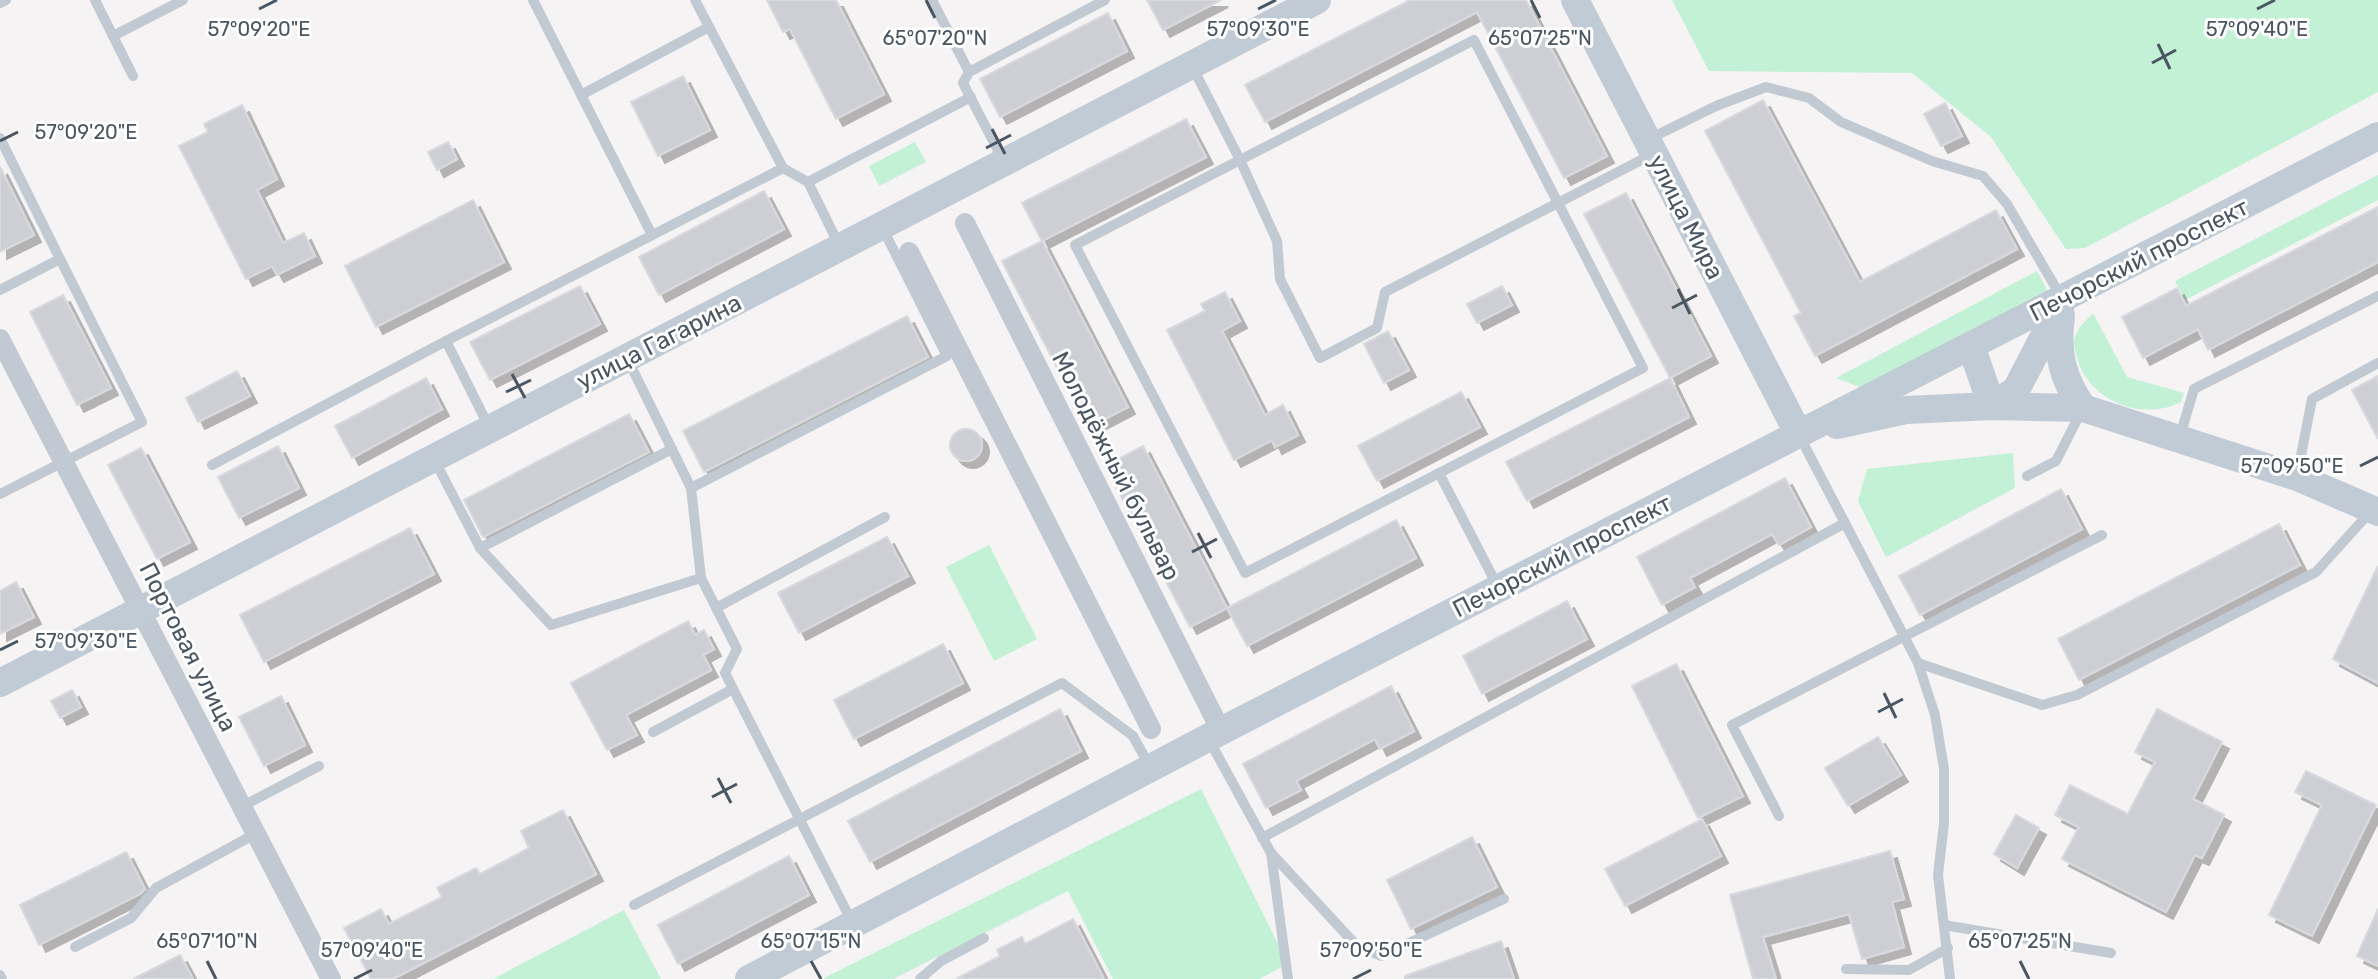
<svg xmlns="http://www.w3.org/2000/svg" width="2378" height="979" font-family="Rubik,sans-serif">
<defs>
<filter id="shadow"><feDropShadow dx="7" dy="7" stdDeviation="0" flood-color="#0004"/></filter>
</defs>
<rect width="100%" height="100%" fill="#f5f3f3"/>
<g fill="#c3f1d5">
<polygon points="1672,0 2378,0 2378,92 2085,248 2066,249 1991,137 1912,73 1709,71"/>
<polygon points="915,142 926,162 879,186 869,166"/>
<polygon points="2378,175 2378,200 2185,300 2175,281"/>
<polygon points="2037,271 2048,292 1862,388 1836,378"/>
<path d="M2093 313 2127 377 2184 393 2181 402C2142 422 2088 401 2077 357 2074 348 2072 341 2077 332 2080 325 2088 319 2093 313Z"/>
<polygon points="2013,453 2015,488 1886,557 1858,501 1867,469"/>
<polygon points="989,545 1037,639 994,661 946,567"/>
<polygon points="1201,789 1288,964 1259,979 1113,979 1068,891 893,979 822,979"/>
<polygon points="624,910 661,979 493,979"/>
</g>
<g fill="#cdcfd5" stroke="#d7d9de" stroke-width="2" filter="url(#shadow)">
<polygon points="767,0 836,0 884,94 836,119 790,29 783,32"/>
<polygon points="1147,0 1221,0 1163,30"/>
<polygon points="1410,0 1526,0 1607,156 1564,178 1477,12 1265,122 1245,85"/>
<polygon points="1108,13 1127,51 1000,117 980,79"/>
<polygon points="683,76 710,130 658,156 631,102"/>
<polygon points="1763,100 1860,282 1996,210 2017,249 1815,356 1794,316 1801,313 1705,131"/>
<polygon points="1945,103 1962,136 1941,146 1924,114"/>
<polygon points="242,105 277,179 257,190 283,243 304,233 315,256 277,275 272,266 246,279 179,146 208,132 204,124"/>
<polygon points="1186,119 1206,157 1042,241 1022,203"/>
<polygon points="448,142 457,159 437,170 428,152"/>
<polygon points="0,167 34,235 0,252"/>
<polygon points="764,191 784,229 659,295 639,257"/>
<polygon points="1626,193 1711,356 1670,378 1584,214"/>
<polygon points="473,200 504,262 376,327 345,266"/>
<polygon points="2378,207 2378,262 2208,350 2198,329 2143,358 2122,317 2177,288 2186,306"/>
<polygon points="1042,241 1128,407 1088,428 1002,261"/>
<polygon points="580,286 600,324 490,380 470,342"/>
<polygon points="1502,286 1512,305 1477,323 1467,304"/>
<polygon points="1225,292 1240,321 1222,331 1265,415 1283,405 1298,435 1275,447 1272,440 1234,460 1167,330 1205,311 1201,304"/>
<polygon points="63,295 111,388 77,405 30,312"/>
<polygon points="907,316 928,357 704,472 683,431"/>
<polygon points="1388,331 1409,370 1384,383 1364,344"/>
<polygon points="237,371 250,396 198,422 186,398"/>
<polygon points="2378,376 2378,439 2352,390"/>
<polygon points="426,378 442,409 352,458 335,426"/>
<polygon points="1670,378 1689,417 1527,501 1506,462"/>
<polygon points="1461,392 1480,427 1377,481 1358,446"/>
<polygon points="629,414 649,452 483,537 464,500"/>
<circle cx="966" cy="445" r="16"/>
<polygon points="278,446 299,488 239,518 218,477"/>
<polygon points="1143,446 1227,608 1190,627 1105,466"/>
<polygon points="141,448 190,542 157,559 108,465"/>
<polygon points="1785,478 1811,527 1779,545 1772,534 1690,578 1695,587 1662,605 1637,557"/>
<polygon points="2061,489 2082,529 1920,615 1899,576"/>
<polygon points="1396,520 1416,558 1247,646 1227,608"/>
<polygon points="2279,524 2300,565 2079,680 2058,639"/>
<polygon points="410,528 434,574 264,662 240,615"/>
<polygon points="887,537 908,576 799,633 778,593"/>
<polygon points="2378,566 2378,683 2333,659"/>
<polygon points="16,582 34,617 0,634 0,591"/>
<polygon points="1567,601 1587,639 1482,694 1463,656"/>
<polygon points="688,621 695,635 704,630 714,649 703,655 711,670 626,715 637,735 607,750 571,683"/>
<polygon points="943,644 963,683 854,739 834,700"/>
<polygon points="1676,664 1743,796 1698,818 1632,686"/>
<polygon points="1391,686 1414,731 1380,749 1375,739 1296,781 1301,790 1266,808 1243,764"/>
<polygon points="72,690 81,707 60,718 51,701"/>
<polygon points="281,696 305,745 264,766 239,717"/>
<polygon points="1060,709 1081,751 870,862 848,821"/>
<polygon points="2157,709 2222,742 2193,799 2224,815 2202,858 2195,855 2166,912 2062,859 2079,827 2055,815 2070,785 2128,814 2155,762 2135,752"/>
<polygon points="1878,737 1901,775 1848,806 1825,768"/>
<polygon points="2306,771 2376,805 2312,936 2269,915 2322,805 2295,792"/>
<polygon points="563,810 596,874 393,979 371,979 344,928 381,909 389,924 442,897 437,888 476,868 480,874 529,848 521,831"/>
<polygon points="2016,815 2039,828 2017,868 1994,854"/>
<polygon points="1702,819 1721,856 1625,906 1605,869"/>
<polygon points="1472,837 1497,887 1411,929 1387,880"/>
<polygon points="1890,851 1904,899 1892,902 1904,947 1862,959 1849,914 1763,937 1776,979 1753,979 1730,895"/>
<polygon points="126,852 145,889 140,894 39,945 20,905"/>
<polygon points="789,856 809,895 678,964 658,925"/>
<polygon points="2378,909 2378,966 2357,956"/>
<polygon points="1073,919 1104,979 956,979 1000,956 997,950 1022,937 1025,944"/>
<polygon points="1501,941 1514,979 1405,979 1405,976"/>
<polygon points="180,955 193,979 133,979"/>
</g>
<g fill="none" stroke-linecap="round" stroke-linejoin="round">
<g stroke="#c1cad2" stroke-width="10">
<polyline points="95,0 113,36 183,0"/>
<polyline points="533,0 652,235"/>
<polyline points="695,0 783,168 808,182 840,247"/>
<polyline points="932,0 969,72 963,83 1004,162"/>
<polyline points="0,3 6,0"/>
<polyline points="113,36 133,76"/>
<polyline points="1193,68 1240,160 1474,40 1643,368 1245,573 1075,245 1240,160 1277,241 1280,279 1320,358 1377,328 1385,292 1653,154"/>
<polyline points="969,72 1105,0"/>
<polyline points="581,95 709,27"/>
<polyline points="0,138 60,259"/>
<polyline points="1649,139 1716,106 1766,87 1809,98 1841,122 1932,161 1983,176 2007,204 2060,295"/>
<polyline points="808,182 971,97"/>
<polyline points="0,290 60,259 142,422 0,494"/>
<polyline points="446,341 783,168"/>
<polyline points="628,360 691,488 701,578 737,649 725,673 852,922"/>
<polyline points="1799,435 1918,663 1935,715 1944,769 1944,823 1938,875 1950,979"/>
<polyline points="2180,436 2194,389 2378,296"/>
<polyline points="434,459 480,548 551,625 701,578"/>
<polyline points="212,465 446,341 489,427"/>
<polyline points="1439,473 1497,585"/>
<polyline points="2027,476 2056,461 2082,410"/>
<polyline points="2297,476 2312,399 2378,363"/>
<polyline points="691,488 947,356 883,229"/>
<polyline points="480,548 672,449"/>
<polyline points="716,608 885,517"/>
<polyline points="1918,663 2042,705 2077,695 2316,572 2371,511"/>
<polyline points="653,732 733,689"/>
<polyline points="1208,738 1271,853 1288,979"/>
<polyline points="241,807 319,766"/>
<polyline points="1779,816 1732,725 2102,535"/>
<polyline points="1262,838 1845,523"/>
<polyline points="1271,853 1356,945 1381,956 1504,899"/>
<polyline points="634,905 1062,683 1133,736 1150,767"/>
<polyline points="1944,925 2111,953"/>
<polyline points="75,947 131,918 156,888 255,834"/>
<polyline points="1846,969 1909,970 1948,948"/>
<polyline points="0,975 2,979"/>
<polyline points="920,979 941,961 984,938"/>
</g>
<g stroke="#c1cad2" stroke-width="20">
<polyline points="965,223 1221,731"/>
<polyline points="909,252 1151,729"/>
<polyline points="0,339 331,979"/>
</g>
<g stroke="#c1cbd6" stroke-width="28">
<polyline points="1575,0 1798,433"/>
<path d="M2061 316C2056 353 2062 378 2083 408"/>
<polyline points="1971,346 1992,406 2016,390 2063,300"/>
<polyline points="1837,425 1906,410 1992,406 2083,408 2297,477 2378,512"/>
<polyline points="0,683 1317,0"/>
<polyline points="749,979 1221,731 2378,136"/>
</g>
</g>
<path fill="none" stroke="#4a5661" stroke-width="3" d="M926 0 935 18M1531 0 1540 18M259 9 277 0M1258 9 1276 0M2257 9 2275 0M2158 44 2170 69M2152 63 2176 50M992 129 1005 154M0 141 18 132M986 148 1011 135M1678 289 1690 314M1672 308 1697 295M512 374 525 398M506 392 531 380M2360 466 2378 457M1198 533 1211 558M1192 552 1217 539M0 650 18 641M1884 693 1896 718M1878 712 1903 699M718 778 731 803M712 797 737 784M207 961 216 979M811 961 821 979M2020 961 2029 979M354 979 372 970M1353 979 1371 970"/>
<g text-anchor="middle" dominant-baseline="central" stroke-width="6" stroke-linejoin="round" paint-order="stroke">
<g font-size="24" fill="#4a5661" stroke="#fff">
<text transform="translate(1686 217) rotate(63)">улица Мира</text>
<text transform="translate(2139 260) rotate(-27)">Печорский проспект</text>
<text transform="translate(659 342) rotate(-27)">улица Гагарина</text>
<text transform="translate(1116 466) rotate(63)">Молодёжный бульвар</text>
<text transform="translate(1562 556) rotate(-27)">Печорский проспект</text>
<text transform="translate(188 647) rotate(63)">Портовая улица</text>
</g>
</g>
<g font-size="20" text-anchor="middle" fill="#4a5661" stroke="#fff" stroke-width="6" stroke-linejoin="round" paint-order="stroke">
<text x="259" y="36">57°09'20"E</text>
<text x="1258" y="36">57°09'30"E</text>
<text x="2257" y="36">57°09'40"E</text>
<text x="935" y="45">65°07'20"N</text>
<text x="1540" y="45">65°07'25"N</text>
<text x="86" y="139">57°09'20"E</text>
<text x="2292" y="473">57°09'50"E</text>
<text x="86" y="648">57°09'30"E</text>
<text x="207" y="948">65°07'10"N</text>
<text x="811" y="948">65°07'15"N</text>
<text x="2020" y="948">65°07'25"N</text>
<text x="372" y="957">57°09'40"E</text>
<text x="1371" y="957">57°09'50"E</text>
</g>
</svg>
